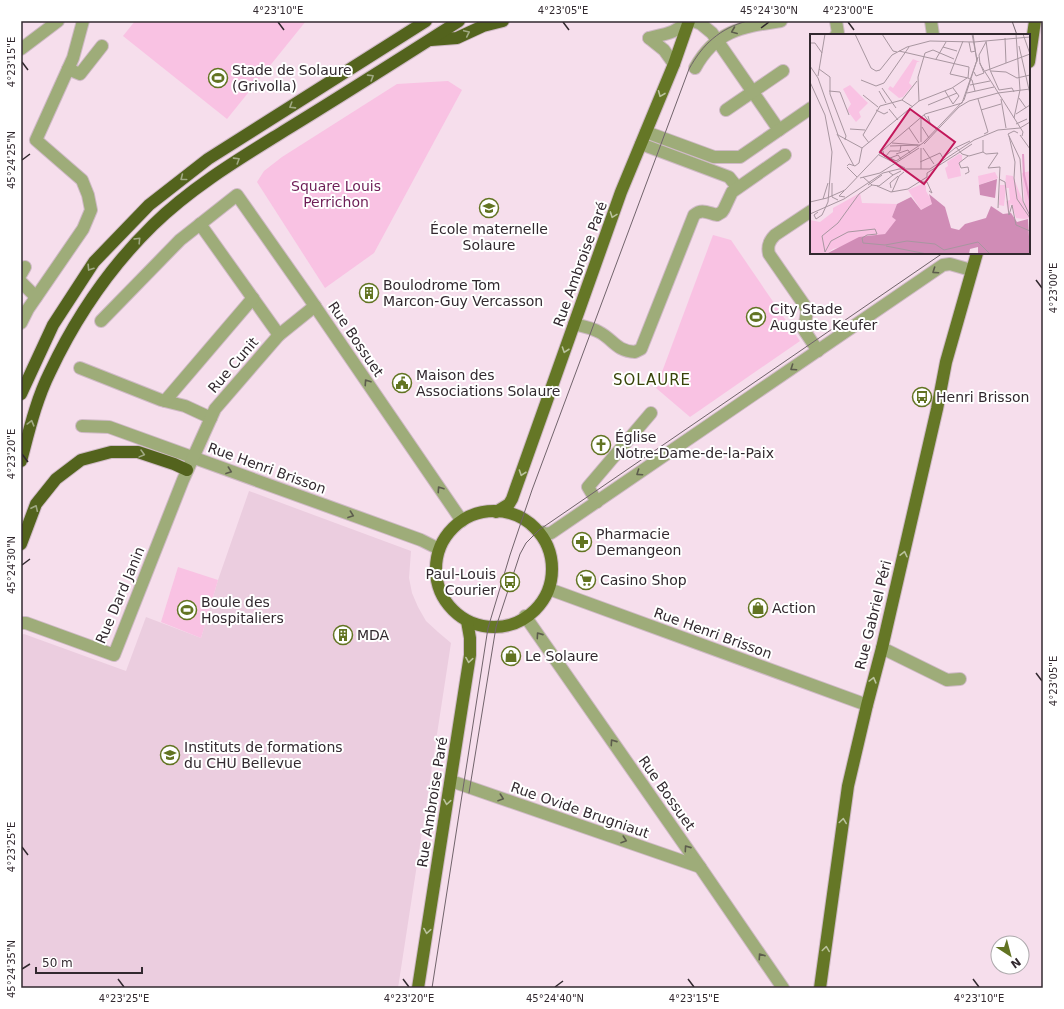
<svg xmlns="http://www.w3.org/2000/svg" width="1064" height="1009" font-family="'DejaVu Sans',sans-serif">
<rect width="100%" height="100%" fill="#f6deec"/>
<polygon fill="#ebcddf" points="249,491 411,551 409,578 412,593 418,607 426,621 438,632 451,643 398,988 21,988 21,635 24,634 126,671 146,617 201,638 218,580"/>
<g fill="#f9c2e3">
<polygon points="135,21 306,21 227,119 123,36"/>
<polygon points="448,81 462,90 374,253 325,288 257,182 264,171 282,157 397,84"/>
<polygon points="713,235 731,240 800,341 690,417 656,388"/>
<polygon points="178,567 218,580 201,638 161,622"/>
</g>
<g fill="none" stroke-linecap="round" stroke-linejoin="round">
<g stroke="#cfbac6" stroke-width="14">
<g id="minor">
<polyline points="693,21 701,24 712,33 779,130"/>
<polyline points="931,21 933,35"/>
<polyline points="836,35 838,33 836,21"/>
<path d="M649 38C665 34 676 33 688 21"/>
<polyline points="649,38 664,50 674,64"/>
<polyline points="21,49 58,21"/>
<path d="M695 68C716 30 742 27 781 21"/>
<polyline points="68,69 80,74 102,46"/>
<polyline points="726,110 783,71"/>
<polyline points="646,132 714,157 740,157 811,108"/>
<polyline points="641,144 729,177 737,187"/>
<path d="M811 211 775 235C769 241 767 246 769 254L805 306 807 311 804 330 818 351"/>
<polyline points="200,224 279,335"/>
<polyline points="21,274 25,267"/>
<polyline points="21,282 36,297"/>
<polyline points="101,321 180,240 237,195 308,296 462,521"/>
<polyline points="21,323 28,309 83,229 91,210 88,195 82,180 36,140 73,58 83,21"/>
<path d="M574 324C582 326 592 328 599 332 613 339 616 351 635 352L641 349 694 215C702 208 708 213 717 215L722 212 724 209 732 192 785 155"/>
<polyline points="80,368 161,400 185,406 211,418"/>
<polyline points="165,401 253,298"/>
<polyline points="82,426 109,427 421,540 439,549"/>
<polyline points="597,502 588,487 651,413"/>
<polyline points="542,532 545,534 551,533 943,265 950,264 971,270"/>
<polyline points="549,589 867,705"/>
<polyline points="525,616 700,867 783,988"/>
<polyline points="21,623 26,623 114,655 183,480 215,409 279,335 315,306"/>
<polyline points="882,648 947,680 960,679"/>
<polyline points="451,781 700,867"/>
</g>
</g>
<g stroke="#cfbac6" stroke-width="14">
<g id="major">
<polyline points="1029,62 1035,21"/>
<circle cx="494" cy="569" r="58"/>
<polyline points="496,512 509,504 512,499 621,192 674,64 689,21"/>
<polyline points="418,988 470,655 470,638 467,621"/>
<polyline points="820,988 848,786 867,705 882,648 937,409 946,362 977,253"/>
</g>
</g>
<g stroke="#cfbac6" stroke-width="14">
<g id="highway">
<polyline points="431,40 457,38 483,26 503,21"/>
<polyline points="21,394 53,325 94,262 149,205 208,159 426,21"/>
<path d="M21 461C29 431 36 400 50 372 76 317 110 267 153 225 192 187 239 159 284 131 343 95 401 58 459 21"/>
<polyline points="21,544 36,504 56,479 81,460 111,452 138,452 174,464 187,470"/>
</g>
</g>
<use href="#minor" stroke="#9eac79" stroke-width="12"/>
<use href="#major" stroke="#657726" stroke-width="12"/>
<use href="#highway" stroke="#53631d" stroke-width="12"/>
<g stroke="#71636b" stroke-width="1">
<polyline points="1012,21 1017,35"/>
<polyline points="469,793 496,627 520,554 526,543 539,530 943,253"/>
<path d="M432 988 488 628 510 555 532 490 689 69C703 44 719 29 747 21"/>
</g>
</g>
<defs><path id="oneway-chevron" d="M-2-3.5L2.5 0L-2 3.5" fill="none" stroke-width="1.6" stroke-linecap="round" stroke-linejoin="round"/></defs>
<g stroke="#5d5d4d">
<use href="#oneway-chevron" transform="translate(734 31) rotate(158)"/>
<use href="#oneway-chevron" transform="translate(935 271) rotate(146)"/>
<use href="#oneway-chevron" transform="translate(793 368) rotate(146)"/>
<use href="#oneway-chevron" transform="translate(367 382) rotate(-124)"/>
<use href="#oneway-chevron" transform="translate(229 471) rotate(20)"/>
<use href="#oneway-chevron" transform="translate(639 473) rotate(146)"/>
<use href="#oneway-chevron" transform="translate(440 489) rotate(-124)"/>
<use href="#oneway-chevron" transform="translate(351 515) rotate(20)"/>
<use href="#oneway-chevron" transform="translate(539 635) rotate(-125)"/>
<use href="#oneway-chevron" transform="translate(613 742) rotate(-125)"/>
<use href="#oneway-chevron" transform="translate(501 798) rotate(19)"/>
<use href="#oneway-chevron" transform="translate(624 840) rotate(19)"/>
<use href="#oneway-chevron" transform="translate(687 848) rotate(-125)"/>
<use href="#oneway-chevron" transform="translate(761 956) rotate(-124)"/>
</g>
<g stroke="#a0a983">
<use href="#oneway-chevron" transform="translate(467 33) rotate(-25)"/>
<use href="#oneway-chevron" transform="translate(371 77) rotate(-32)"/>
<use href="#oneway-chevron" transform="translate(292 106) rotate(148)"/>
<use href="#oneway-chevron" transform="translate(237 160) rotate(-32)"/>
<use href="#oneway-chevron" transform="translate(183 178) rotate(142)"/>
<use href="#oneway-chevron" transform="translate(138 240) rotate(-46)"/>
<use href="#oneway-chevron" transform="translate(90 268) rotate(123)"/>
<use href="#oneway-chevron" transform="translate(31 423) rotate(-75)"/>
<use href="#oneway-chevron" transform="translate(142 454) rotate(15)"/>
<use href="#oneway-chevron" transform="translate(35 508) rotate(-65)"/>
</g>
<g stroke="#bac29d">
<use href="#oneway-chevron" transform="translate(661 94) rotate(112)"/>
<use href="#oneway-chevron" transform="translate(613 215) rotate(110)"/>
<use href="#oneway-chevron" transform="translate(565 350) rotate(109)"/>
<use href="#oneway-chevron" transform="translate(522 473) rotate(109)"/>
<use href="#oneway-chevron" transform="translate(904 554) rotate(-77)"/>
<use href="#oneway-chevron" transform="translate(469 660) rotate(99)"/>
<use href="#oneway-chevron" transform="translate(873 680) rotate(-75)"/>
<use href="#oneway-chevron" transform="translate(447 802) rotate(99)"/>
<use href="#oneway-chevron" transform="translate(843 821) rotate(-82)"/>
<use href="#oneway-chevron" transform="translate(427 931) rotate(99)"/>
<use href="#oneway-chevron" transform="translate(826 949) rotate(-82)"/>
</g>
<path fill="none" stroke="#32292f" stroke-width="1.5" d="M278 22 284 30M563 22 569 30M848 22 854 30M761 28 769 22M22 62 28 70M22 160 30 154M1036 280 1042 288M22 454 28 462M22 565 30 559M1036 673 1042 681M22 847 28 855M22 969 30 964M118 979 124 987M403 979 409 987M688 979 694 987M973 979 979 987M555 987 563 981"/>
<defs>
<g id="stadium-ring" transform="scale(1)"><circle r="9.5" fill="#fff" stroke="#627422" stroke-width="1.5"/><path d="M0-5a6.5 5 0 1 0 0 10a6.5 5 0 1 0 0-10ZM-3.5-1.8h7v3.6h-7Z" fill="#627422"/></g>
<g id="school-ring" transform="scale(1)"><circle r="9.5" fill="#fff" stroke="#627422" stroke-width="1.5"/><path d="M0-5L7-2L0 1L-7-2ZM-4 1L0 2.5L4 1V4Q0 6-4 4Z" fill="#627422"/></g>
<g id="building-ring" transform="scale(1)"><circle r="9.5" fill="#fff" stroke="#627422" stroke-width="1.5"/><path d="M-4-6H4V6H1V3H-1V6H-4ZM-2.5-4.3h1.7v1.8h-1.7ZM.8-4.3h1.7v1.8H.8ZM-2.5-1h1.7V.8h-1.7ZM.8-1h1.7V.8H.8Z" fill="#627422"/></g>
<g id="civic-ring" transform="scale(1)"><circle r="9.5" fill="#fff" stroke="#627422" stroke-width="1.5"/><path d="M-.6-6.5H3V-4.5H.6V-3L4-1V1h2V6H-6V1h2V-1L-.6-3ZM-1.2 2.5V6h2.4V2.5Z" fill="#627422"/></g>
<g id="bus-ring" transform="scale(1)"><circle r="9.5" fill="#fff" stroke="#627422" stroke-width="1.5"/><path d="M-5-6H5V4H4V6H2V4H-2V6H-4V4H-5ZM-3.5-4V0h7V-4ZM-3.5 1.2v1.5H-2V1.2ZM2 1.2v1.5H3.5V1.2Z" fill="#627422"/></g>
<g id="church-ring" transform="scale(1)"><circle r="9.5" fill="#fff" stroke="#627422" stroke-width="1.5"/><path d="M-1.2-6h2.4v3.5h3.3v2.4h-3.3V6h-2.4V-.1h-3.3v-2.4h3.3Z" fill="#627422"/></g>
<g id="pharmacy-ring" transform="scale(1)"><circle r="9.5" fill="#fff" stroke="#627422" stroke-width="1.5"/><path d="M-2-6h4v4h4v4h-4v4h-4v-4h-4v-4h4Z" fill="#627422"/></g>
<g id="supermarket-ring" transform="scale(1)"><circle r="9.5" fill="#fff" stroke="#627422" stroke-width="1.5"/><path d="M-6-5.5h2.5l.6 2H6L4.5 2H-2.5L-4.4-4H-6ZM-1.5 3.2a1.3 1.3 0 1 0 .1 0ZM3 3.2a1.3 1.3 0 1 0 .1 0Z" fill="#627422"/></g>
<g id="shop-ring" transform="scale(1)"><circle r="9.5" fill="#fff" stroke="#627422" stroke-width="1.5"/><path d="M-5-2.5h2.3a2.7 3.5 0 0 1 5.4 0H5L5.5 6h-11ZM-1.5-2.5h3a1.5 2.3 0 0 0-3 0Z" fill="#627422"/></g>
<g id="university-ring" transform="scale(1)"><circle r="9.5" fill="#fff" stroke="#627422" stroke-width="1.5"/><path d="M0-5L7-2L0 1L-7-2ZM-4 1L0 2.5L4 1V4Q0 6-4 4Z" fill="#627422"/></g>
</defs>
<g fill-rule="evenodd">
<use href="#stadium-ring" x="218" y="78"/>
<use href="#school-ring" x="489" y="208"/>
<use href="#building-ring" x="369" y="293"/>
<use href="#stadium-ring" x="756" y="317"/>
<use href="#civic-ring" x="402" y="383"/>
<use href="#bus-ring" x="922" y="397"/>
<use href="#church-ring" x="601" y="445"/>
<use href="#pharmacy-ring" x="582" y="542"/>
<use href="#supermarket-ring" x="586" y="580"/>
<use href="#bus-ring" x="510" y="582"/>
<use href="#shop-ring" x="758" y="608"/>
<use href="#stadium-ring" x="187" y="610"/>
<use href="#building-ring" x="343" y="635"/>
<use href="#shop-ring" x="511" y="656"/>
<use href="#university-ring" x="170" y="755"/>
</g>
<g text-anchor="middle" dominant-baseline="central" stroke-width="4" stroke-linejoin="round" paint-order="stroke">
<g font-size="14" fill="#32292f" stroke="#fff" text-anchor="start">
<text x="232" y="70">Stade de Solaure<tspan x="232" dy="16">(Grivolla)</tspan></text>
<text x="489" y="229" text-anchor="middle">École maternelle<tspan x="489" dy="16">Solaure</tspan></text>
<text x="383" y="285">Boulodrome Tom<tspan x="383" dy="16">Marcon-Guy Vercasson</tspan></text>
<text x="770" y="309">City Stade<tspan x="770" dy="16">Auguste Keufer</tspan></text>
<text x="416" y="375">Maison des<tspan x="416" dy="16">Associations Solaure</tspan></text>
<text x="936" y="397">Henri Brisson</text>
<text x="615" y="437">Église<tspan x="615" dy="16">Notre-Dame-de-la-Paix</tspan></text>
<text x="596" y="534">Pharmacie<tspan x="596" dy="16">Demangeon</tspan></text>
<text x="496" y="574" text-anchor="end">Paul-Louis<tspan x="496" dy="16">Courier</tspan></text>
<text x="600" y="580">Casino Shop</text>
<text x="201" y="602">Boule des<tspan x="201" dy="16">Hospitaliers</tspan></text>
<text x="772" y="608">Action</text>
<text x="357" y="635">MDA</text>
<text x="525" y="656">Le Solaure</text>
<text x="184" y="747">Instituts de formations<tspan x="184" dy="16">du CHU Bellevue</tspan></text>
</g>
<g font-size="14" fill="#6d1d56" stroke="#fff">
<text x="336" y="186">Square Louis<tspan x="336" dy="16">Perrichon</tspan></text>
</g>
<g font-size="14" fill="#32292f" stroke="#fff">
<text transform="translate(580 264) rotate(-70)">Rue Ambroise Paré</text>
<text transform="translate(356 339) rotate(56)">Rue Bossuet</text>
<text transform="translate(233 365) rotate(-49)">Rue Cunit</text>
<text transform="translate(267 468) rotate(20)">Rue Henri Brisson</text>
<text transform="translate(120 595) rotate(-67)">Rue Dard Janin</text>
<text transform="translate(873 615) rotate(-76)">Rue Gabriel Péri</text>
<text transform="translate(713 633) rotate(20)">Rue Henri Brisson</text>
<text transform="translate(667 793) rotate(55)">Rue Bossuet</text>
<text transform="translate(432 802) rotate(-81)">Rue Ambroise Paré</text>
<text transform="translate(580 810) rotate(19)">Rue Ovide Brugniaut</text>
</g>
<g font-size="15" letter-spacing="1" fill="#384409" stroke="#fff">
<text x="652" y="380">SOLAURE</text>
</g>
</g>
<g transform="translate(810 34)">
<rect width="220" height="220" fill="#f6deec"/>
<path d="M103 25 110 28H107L99 49 102 52 93 63 89 64 78 55 80 52 83 54ZM40 51 58 69 49 78 51 83 46 88 37 76 41 70 33 55ZM149 120 152 121V127L149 128 151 142 138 145 135 134 138 132 137 128ZM220 137V184L214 185 206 184 201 169 198 179 196 167 200 166 199 154H196L194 172 189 171 190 151H195L196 141 203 142 215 173 212 139ZM185 138 188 144 169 151 168 142ZM112 150 116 152V157L123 169 111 176 98 156ZM50 159 52 169 87 170 82 183 87 186 75 200 23 215 16 220H0V186L10 188 23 178V174Z" fill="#f9c2e3"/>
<path d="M187 145 185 164 170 161 169 151ZM119 160 135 173 141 194 149 196 155 190 176 184 181 172 193 180 201 179 207 188 218 185 220 220H168V213L160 215 159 220H16L49 203 75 200 86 186 82 183 87 170 101 163 111 176 122 170Z" fill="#d08cb6"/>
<path fill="none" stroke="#e49eca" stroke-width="2" d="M213 120 214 141 220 167"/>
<path fill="none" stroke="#a896a0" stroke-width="1" d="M45 0 61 34 66 37 70 36 82 21 97 13 120 7 164 8 220 3M72 0 83 17 87 18M163 0 167 28M213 0 220 20M195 4 196 29M153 7 140 40 158 44M176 7 180 36 189 56M159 8 161 18 166 17M0 9H5L12 19M209 12 220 60M133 13 147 17M89 17 159 33 158 44 162 46 165 57M169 21 176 8M169 21 170 30 213 98 212 102M126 25 136 8M0 32 8 44 28 101 52 114M9 35 20 43V60L36 102 35 106M175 37 220 20M181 37 196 38 207 44 220 41M164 38 166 42 174 39 170 29M8 42 15 0M51 46 66 52 74 49 99 13M0 48 15 81 22 118 18 168 12 181 6 185 4 181 8 178M160 51 180 47M72 54 86 74M189 56 202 54 204 58M19 57 30 58 39 81M69 57 76 69M135 57 143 70M157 59 184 53M188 59 220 55M53 61 68 73M209 64 216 74M168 65 178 98 174 100M191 65 196 94M92 66 107 47M109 67 108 43 115 19 123 16 144 25M143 70 149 62 143 54M118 71 147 59M79 75 88 86M66 76 74 80 78 78M171 76 191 70M206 80 220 71M114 81 120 89 118 82M204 84 210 56 206 0M206 90 217 85M112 93 119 104M99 94 109 109M40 95 55 96M208 99 204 97 198 100 210 125 213 167 220 182M27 100 44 132M210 101 220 115M199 102 205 128 204 144 207 165 220 184M111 108V84M59 109 53 101 70 72 92 66 103 73M82 109 108 111M114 110 149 73 159 67 188 59M80 112 110 111M146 113 152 120 159 122 173 118V106M52 114 109 67 142 54 157 44M113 114 124 130M73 117 74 122 86 127 113 109 154 66 168 23M150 118 162 110M173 118 176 120 188 119 178 134 190 133 188 174M71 119 86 127M86 120 98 116 100 119M69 121 95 134M76 122 80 117H90L91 111M80 124 88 121 91 125M110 128 130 119 133 124 145 114 160 107M37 132 39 130 45 132 49 129 52 114M37 133 47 143M111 135V114M79 138 83 141 91 137M155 140 159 138 158 133 151 134 149 129 158 122M53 143 62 151 69 152 83 141M50 144 70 139 109 114M189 145 195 148 199 181 202 171 206 191 220 197M111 148H117L122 159 119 157M22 149V163L28 166M58 151 72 141M62 151 49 160 28 189 12 202 15 218 21 207 38 198 65 195 67 200 57 201 52 204 53 209 75 211 97 207 125 210 134 216 168 208 180 220M67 152 81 158 98 155 117 143V139L150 118M81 154 80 149 88 142M34 157 29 162 35 163M82 158 89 142 94 138M13 165 18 149M0 168 17 164 35 156 74 115 115 80 152 69 167 26 162 0M0 180 34 165 73 139 89 135H120L164 106 188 96 210 94 220 88M76 212 117 220"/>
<path fill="#c2185b" fill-opacity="0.15" stroke="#c2185b" stroke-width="2" d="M100 75 145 108 114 150 70 118Z"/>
<rect width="220" height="220" fill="none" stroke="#32292f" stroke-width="2"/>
</g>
<rect width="1064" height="1009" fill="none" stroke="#ffffff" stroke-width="44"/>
<g transform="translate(1010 955) rotate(144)"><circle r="19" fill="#ffffff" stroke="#ada9ac"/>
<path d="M0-3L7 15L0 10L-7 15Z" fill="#627422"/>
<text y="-6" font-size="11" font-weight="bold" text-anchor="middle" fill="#32292f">N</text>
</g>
<path d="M36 967v6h106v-6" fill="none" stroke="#32292f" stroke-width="2"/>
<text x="42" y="967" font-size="12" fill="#32292f" stroke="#ffffff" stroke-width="3" paint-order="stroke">50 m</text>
<rect x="22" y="22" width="1020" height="965" fill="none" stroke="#32292f" stroke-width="1.5"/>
<g font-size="10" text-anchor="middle" fill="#32292f">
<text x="278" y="14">4°23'10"E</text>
<text x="563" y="14">4°23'05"E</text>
<text x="769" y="14">45°24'30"N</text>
<text x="848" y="14">4°23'00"E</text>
<text transform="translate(11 62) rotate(-90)" y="4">4°23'15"E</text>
<text transform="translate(11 160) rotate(-90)" y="4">45°24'25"N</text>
<text transform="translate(1053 288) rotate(-90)" y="4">4°23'00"E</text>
<text transform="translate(11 454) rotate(-90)" y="4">4°23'20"E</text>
<text transform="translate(11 565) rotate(-90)" y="4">45°24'30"N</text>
<text transform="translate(1053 681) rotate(-90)" y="4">4°23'05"E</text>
<text transform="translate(11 847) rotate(-90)" y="4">4°23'25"E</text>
<text transform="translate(11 969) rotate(-90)" y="4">45°24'35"N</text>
<text x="124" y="1002">4°23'25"E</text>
<text x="409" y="1002">4°23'20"E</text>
<text x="555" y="1002">45°24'40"N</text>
<text x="694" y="1002">4°23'15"E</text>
<text x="979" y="1002">4°23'10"E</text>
</g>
</svg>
